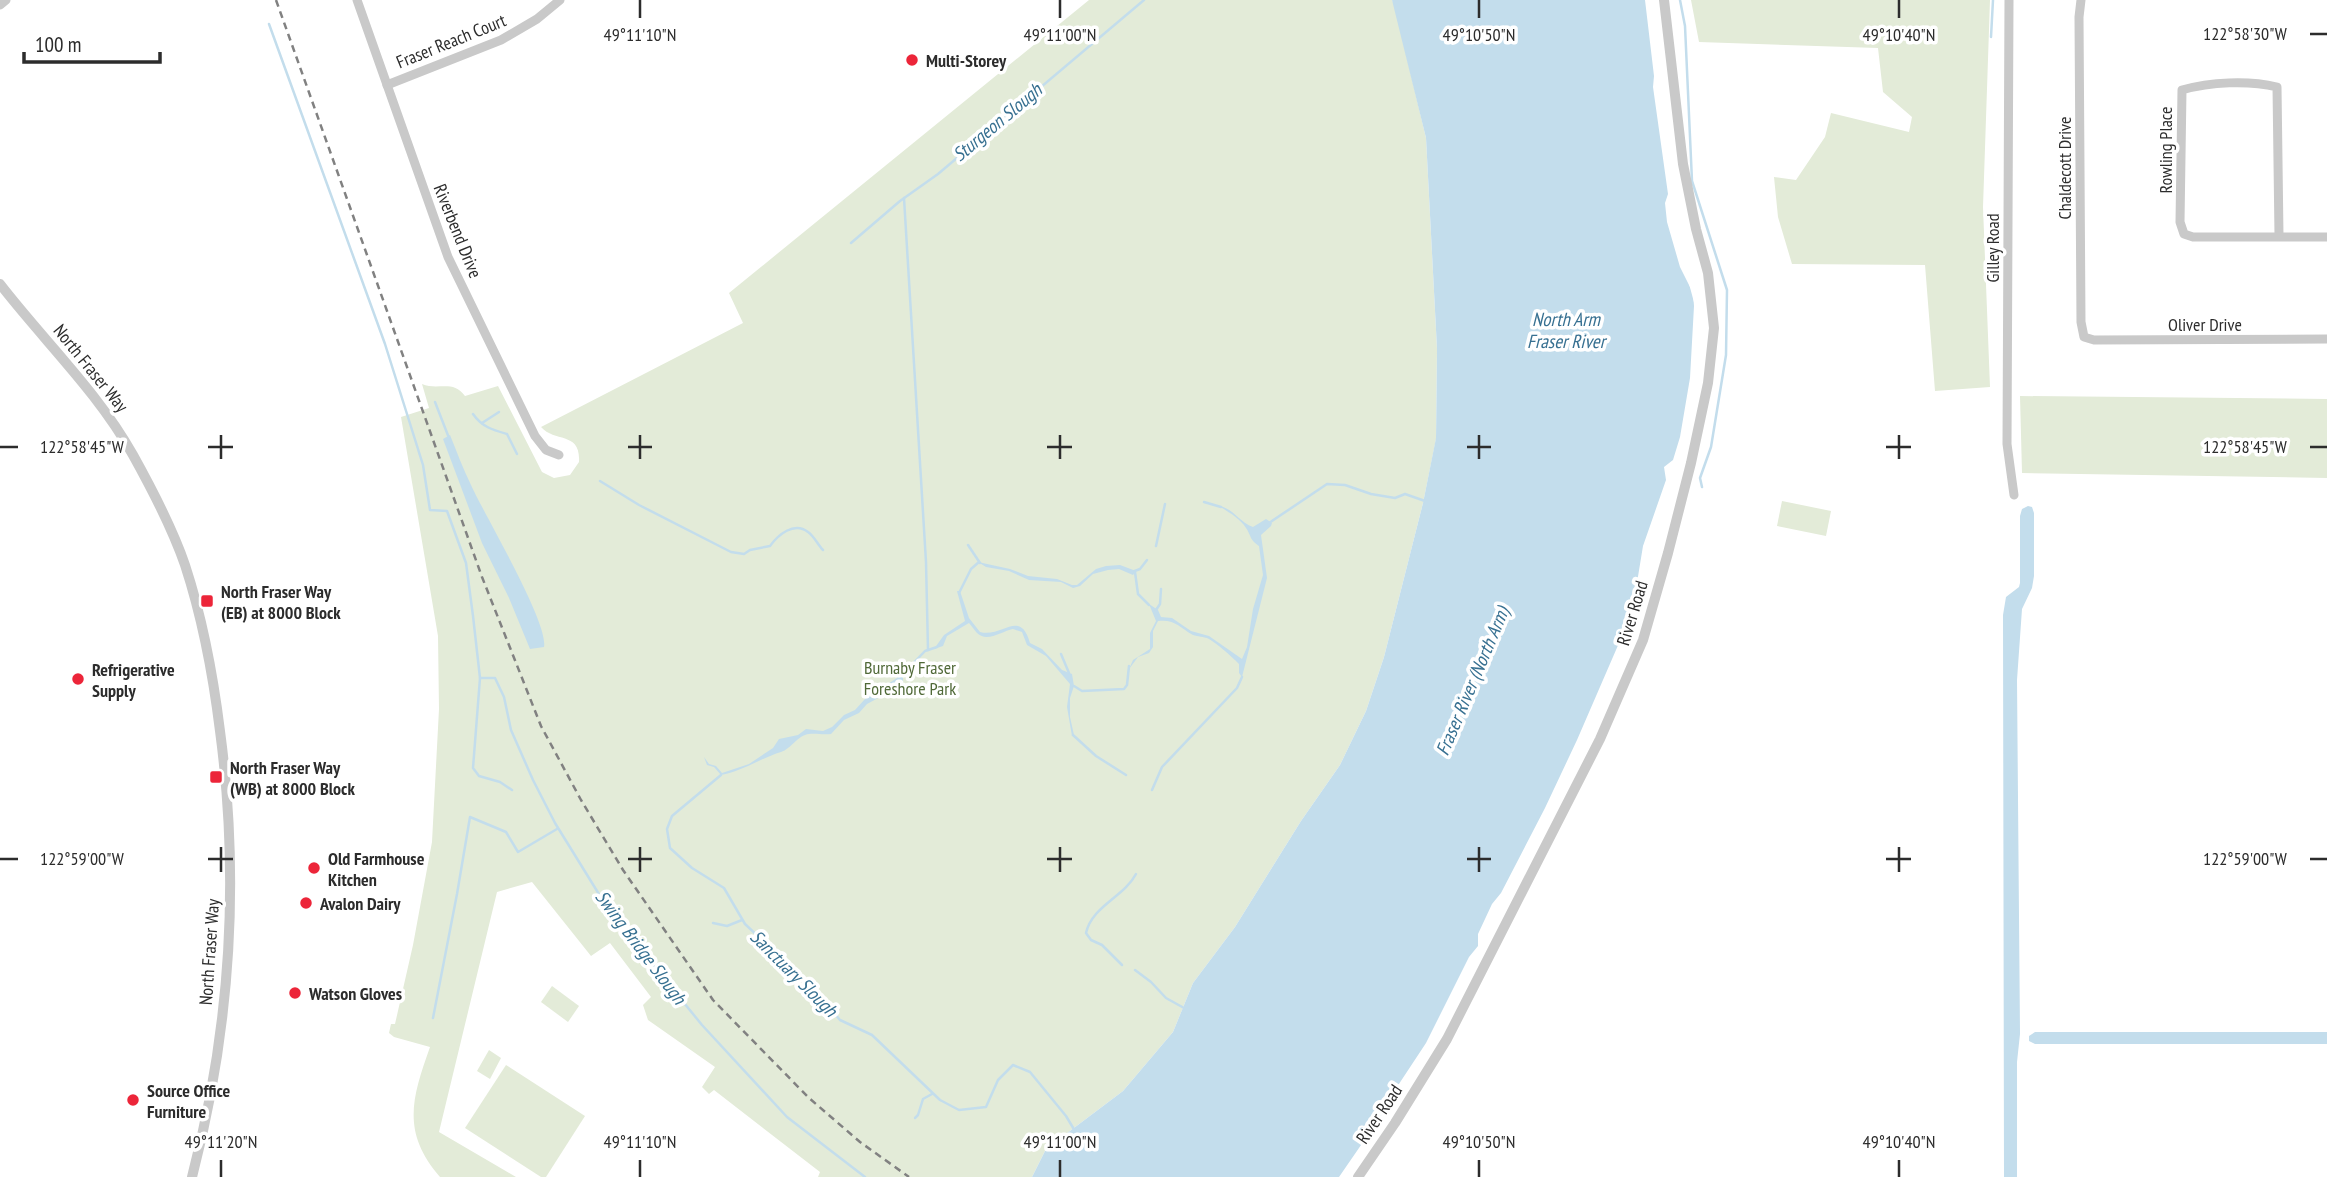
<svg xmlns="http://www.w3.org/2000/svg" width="2327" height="1177" font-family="'PT Sans Narrow',sans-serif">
<rect width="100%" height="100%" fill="#fff"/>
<g fill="#e3ebd8">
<path d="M1089 0H1392L1394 4 1426 138 1437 349 1436 439 1423 503 1384 657 1366 711 1340 765 1301 821 1235 927 1193 983 1173 1032 1123 1091 1046 1149 1032 1177H818L820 1172 714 1090 709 1094 702 1087 715 1067 648 1020 643 1005 651 997 610 943 591 956 532 882 497 892 439 1132 516 1177H440C401 1132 412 1098 430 1047L394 1037 389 1033 391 1024H395L413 945 432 842 439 709 438 636 401 417 429 408 422 384C438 391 453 379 465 396L498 386 542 472 554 478 570 475 579 462C581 431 555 443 541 427L743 323 729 293Z"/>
<polygon points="1691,0 1990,0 1983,207 1990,387 1935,391 1925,265 1792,264 1778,217 1774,177 1796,180 1825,137 1831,113 1909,132 1912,117 1883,92 1878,48 1699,42"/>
<polygon points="2020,396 2327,399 2327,478 2022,473"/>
<polygon points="1782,501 1831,511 1826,536 1777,526"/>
<polygon points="552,986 579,1006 568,1022 541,1002"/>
<polygon points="489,1050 501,1058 490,1079 477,1071"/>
<polygon points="506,1065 585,1116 546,1177 541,1177 465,1128"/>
</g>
<g fill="#c3ddec">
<polygon points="1392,0 1646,0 1680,250 1699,321 1691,400 1673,474 1646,548 1637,612 1608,689 1443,1020 1342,1177 1032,1177 1046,1149 1123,1091 1173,1032 1193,983 1235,927 1301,821 1340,765 1366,711 1384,657 1423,503 1436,438 1437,349 1426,138"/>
<path d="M450 435C457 452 463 469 471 485 484 514 549 623 544 647L530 649 509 598 482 543 443 439Z"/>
<path d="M1219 506C1233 508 1239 522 1253 527L1266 519 1272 523 1271 526 1261 535 1267 578 1242 677 1239 673V664C1230 655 1219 645 1209 639 1203 636 1198 637 1193 635 1179 627 1175 619 1158 621L1153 631V647L1149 653 1138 657 1129 669 1133 660 1150 649V633L1156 621 1149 604 1158 610 1161 617 1172 618 1191 631 1209 636 1242 659 1247 647 1253 609 1263 575 1259 546C1249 539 1252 537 1246 528 1240 518 1228 512 1219 506Z"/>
<polygon points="2028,506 2032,507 2034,513 2034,576 2032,588 2022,609 2017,680 2020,1034 2017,1062 2017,1177 2004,1177 2003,615 2006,597 2019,587 2020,583 2020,516 2022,509"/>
<polygon points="978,562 1010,569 1028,576 1057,579 1072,585 1077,585 1096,569 1106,566 1120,565 1136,571 1133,575 1119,569 1108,570 1093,574 1080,586 1073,588 1061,582 1029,580 1009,571 986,567"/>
<path d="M957 591H960L969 618 980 632C1003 638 1020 608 1030 643L1042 649 1062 670 1072 674 1074 686 1070 698V717L1074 735 1072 736 1067 707 1070 684 1046 656 1027 645 1022 632 1013 629C1002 631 987 643 977 633 974 630 972 626 969 623L947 636 943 646 934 649 944 635 965 621Z"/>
<path d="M903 674V682L895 689 867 704 859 713 844 720 831 734C823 735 815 733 809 734 798 735 791 749 781 752 761 758 743 771 721 775L714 767 707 765 704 757 709 764 716 766 722 773 749 764 773 748 779 739 798 735 806 729 823 731 832 727 844 715 855 710 865 699Z"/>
<polygon points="2035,1032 2327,1032 2327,1044 2035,1044 2029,1041 2029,1036"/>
</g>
<polygon fill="#fff" points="1645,0 1649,0 1650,6 1683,249 1702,321 1695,400 1677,475 1649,549 1640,613 1612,690 1524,867 1497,914 1446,1022 1346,1177 1339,1177 1390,1103 1393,1093 1426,1043 1469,957 1478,946 1478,934 1492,904 1501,893 1545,808 1577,740 1632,613 1643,546 1666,480 1664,467 1673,460 1680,437 1690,378 1694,306 1693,293 1680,267 1667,222 1665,203 1668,194 1653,87 1654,76"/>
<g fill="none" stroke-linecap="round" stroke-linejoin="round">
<g stroke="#c3ddec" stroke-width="2.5">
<polyline points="1680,0 1685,26 1692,181 1727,290 1726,355 1711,447 1700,478 1702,487"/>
<polyline points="269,24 385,344 423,465 430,510 447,511 466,563 473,616 480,678 473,768 479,776 500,782 512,790"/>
<polyline points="1991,37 1993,0"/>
<polyline points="904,198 926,562 928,650"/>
<polyline points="851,243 900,201 938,174 1144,0"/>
<polyline points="435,402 449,438"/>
<path d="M473 414C482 427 493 430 507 434L517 454"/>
<polyline points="482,423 499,412"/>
<path d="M600 481 639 505 731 552 744 554 750 550 770 546C778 535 794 521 808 532 814 536 818 545 823 550"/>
<polyline points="1204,502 1221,507"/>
<polyline points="1269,523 1327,484 1345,485 1371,494 1395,498 1405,494 1425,501"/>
<polyline points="968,545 980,563"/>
<polyline points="1156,546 1165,504"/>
<polyline points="1132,572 1140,569 1147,560"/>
<polyline points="1135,572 1138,594 1149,605"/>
<polyline points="959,593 971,569 979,562"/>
<polyline points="1156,610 1160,604 1161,589"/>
<polyline points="1061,654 1069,673"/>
<polyline points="903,674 925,651 937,647"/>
<polyline points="480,678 495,678 504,697 511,730 533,780 555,823 610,912 702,1025 787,1117 865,1177"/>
<polyline points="1074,686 1082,691 1124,689 1127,685 1129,666"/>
<polyline points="1073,735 1096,756 1126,775"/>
<polyline points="721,775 672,816 667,829 670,848 692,868 724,888 745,924 811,986 840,1020 872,1035 940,1100 959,1110 986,1107 998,1080 1013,1065 1030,1072 1066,1116 1075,1131"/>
<polyline points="1152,790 1162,767 1237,688 1242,677"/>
<polyline points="713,923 727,926 742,920"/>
<path d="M1122 965 1102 945 1091 940 1086 933C1092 906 1124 897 1136 874"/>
<polyline points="1135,970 1151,982 1166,998 1184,1008"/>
<polyline points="433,1018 457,894 470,817 506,832 518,852 557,829"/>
<polyline points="915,1118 918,1115 923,1099 932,1094"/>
</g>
<g stroke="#c9c9c9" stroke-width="9">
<polyline points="357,0 448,257 535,436 546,450 559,455"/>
<polyline points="2009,0 2007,444 2014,495"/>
<polyline points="2081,0 2079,17 2081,322 2084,337 2094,340 2327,339"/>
<polyline points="0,5 6,0"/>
<polyline points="387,85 501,40 537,19 560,0"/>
<path d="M2279 236 2277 87C2248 80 2210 82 2182 90L2180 222 2184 234 2193 237H2327"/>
</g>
<g stroke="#c9c9c9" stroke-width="10">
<path d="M0 284C44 341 98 392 133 455 153 491 172 527 185 565 203 620 213 674 220 731 240 881 230 1031 192 1177"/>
<polyline points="1358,1177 1395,1123 1447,1039 1600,739 1643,640 1668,553 1691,463 1708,383 1714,328 1708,273 1696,229 1683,164 1664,0"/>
</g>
<polyline stroke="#818181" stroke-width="2.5" stroke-dasharray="7 5" stroke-linecap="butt" points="276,0 482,577 541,726 581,800 623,870 713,1000 809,1098 860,1142 909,1177"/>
</g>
<path fill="none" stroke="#2c2c2c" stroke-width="2.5" d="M640 0V18M1060 0V18M1479 0V18M1899 0V18M2310 34H2327M221 435V459M640 435V459M1060 435V459M1479 435V459M1899 435V459M0 447H18M208 447H233M628 447H652M1047 447H1072M1467 447H1491M1886 447H1911M2310 447H2327M221 847V872M640 847V872M1060 847V872M1479 847V872M1899 847V872M0 859H18M208 859H233M628 859H652M1047 859H1072M1467 859H1491M1886 859H1911M2310 859H2327M221 1160V1177M640 1160V1177M1060 1160V1177M1479 1160V1177M1899 1160V1177"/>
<g fill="#ec2539" stroke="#fff" stroke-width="2.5">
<circle cx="912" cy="60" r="7"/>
<rect x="200" y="594" width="14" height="14" rx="3.5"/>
<circle cx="78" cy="679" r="7"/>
<rect x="209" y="770" width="14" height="14" rx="3.5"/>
<circle cx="314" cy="868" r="7"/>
<circle cx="306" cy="903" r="7"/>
<circle cx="295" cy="993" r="7"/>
<circle cx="133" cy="1100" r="7"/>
</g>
<g text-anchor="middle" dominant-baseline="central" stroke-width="7" stroke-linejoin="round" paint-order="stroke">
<g font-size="18" fill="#2c2c2c" stroke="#fff">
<text transform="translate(451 41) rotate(-22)">Fraser Reach Court</text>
<text transform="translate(2165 150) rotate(-90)">Rowling Place</text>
<text transform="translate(2064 168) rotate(-90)">Chaldecott Drive</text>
<text transform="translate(458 231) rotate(68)">Riverbend Drive</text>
<text transform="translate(1992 248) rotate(-90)">Gilley Road</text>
<text x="2205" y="324">Oliver Drive</text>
<text transform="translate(91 368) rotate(51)">North Fraser Way</text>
<text transform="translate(1632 613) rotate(-73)">River Road</text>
<text transform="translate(209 952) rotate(-86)">North Fraser Way</text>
<text transform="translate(1379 1114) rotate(-56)">River Road</text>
</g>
<g font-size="18" font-weight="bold" fill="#2c2c2c" stroke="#fff" text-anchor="start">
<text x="926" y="60">Multi-Storey</text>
<text x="221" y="591">North Fraser Way<tspan x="221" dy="21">(EB) at 8000 Block</tspan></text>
<text x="92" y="669">Refrigerative<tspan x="92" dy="21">Supply</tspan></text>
<text x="230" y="767">North Fraser Way<tspan x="230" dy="21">(WB) at 8000 Block</tspan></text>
<text x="328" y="858">Old Farmhouse<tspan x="328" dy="21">Kitchen</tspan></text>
<text x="320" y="903">Avalon Dairy</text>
<text x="309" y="993">Watson Gloves</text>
<text x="147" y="1090">Source Office<tspan x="147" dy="21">Furniture</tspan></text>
</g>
<g font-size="18" fill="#506938" stroke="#fff">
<text x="910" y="667">Burnaby Fraser<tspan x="910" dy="21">Foreshore Park</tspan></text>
</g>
<g font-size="19" font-style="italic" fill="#377091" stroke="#fff">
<text transform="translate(997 122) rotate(-40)">Sturgeon Slough</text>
<text x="1566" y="319">North Arm<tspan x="1566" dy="22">Fraser River</tspan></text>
<text transform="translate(1472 681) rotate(-67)">Fraser River (North Arm)</text>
<text transform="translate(641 947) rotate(53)">Swing Bridge Slough</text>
<text transform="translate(794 973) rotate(45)">Sanctuary Slough</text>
</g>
</g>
<g font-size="18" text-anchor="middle" fill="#2c2c2c" stroke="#fff" stroke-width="7" stroke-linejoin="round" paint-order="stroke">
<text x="2245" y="40">122°58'30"W</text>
<text x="640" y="41">49°11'10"N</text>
<text x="1060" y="41">49°11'00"N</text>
<text x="1479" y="41">49°10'50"N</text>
<text x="1899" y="41">49°10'40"N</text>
<text x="2245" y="453">122°58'45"W</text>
<text x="82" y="453">122°58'45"W</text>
<text x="2245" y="865">122°59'00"W</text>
<text x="82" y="865">122°59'00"W</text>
<text x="221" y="1148">49°11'20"N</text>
<text x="640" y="1148">49°11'10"N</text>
<text x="1060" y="1148">49°11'00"N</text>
<text x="1479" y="1148">49°10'50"N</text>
<text x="1899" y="1148">49°10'40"N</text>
</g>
<path d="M24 52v10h136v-10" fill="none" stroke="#2c2c2c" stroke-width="3.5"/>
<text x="35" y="52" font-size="21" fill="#2c2c2c" stroke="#ffffff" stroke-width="5" paint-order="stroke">100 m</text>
</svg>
